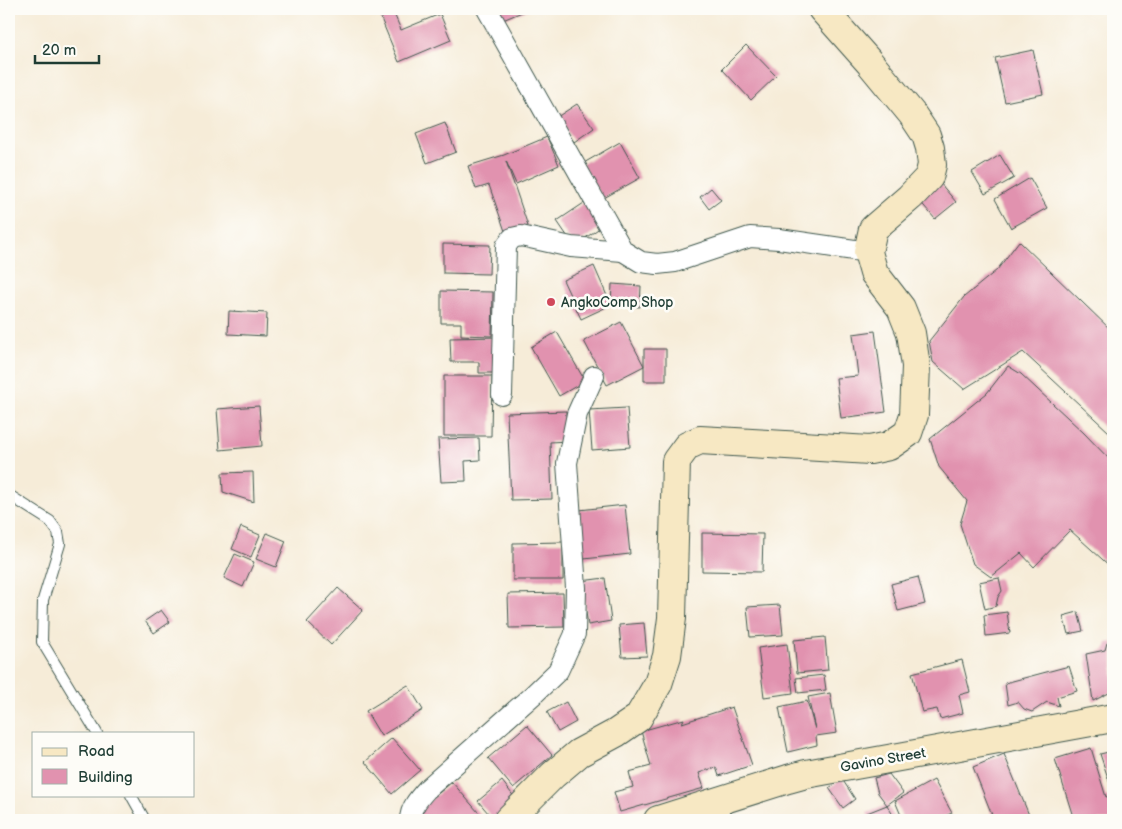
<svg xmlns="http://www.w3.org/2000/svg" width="1122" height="829" font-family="'Balsamiq Sans',sans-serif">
<rect width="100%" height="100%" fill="#fdfcf7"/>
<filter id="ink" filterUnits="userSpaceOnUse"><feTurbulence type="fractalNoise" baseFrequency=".02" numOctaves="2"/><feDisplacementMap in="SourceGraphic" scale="10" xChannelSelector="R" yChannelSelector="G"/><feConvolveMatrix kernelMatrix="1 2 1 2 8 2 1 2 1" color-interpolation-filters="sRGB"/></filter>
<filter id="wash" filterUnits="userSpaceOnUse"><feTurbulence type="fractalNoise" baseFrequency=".0096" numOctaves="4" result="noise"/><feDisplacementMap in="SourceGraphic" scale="20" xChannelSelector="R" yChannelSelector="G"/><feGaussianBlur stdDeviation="1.12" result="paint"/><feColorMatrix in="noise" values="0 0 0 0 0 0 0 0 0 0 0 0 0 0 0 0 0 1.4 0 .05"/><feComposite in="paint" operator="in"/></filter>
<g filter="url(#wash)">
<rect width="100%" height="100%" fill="#f6ecd8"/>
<g id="blocks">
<g fill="#e192af">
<polygon points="377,9 392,9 401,30 440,14 451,40 399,62"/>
<polygon points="498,9 529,9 503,20"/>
<polygon points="746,45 776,76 751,100 722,69"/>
<polygon points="1033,50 1043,94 1005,102 995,58"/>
<polygon points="577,104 594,128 574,142 557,117"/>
<polygon points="445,123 456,152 427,163 416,134"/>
<polygon points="547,137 559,165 516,184 506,161 528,226 506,234 489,185 476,189 468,166 504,155"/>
<polygon points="620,142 640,178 602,199 582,164"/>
<polygon points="1000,155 1014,178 985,194 972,172"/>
<polygon points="1030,178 1047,208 1011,228 995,199"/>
<polygon points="940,183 956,202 935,219 919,200"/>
<polygon points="711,188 721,200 709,209 700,197"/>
<polygon points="584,203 601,227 574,246 557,221"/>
<polygon points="1019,241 1113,332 1113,429 1109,432 1023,352 964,389 933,362 929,341 964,297 997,270"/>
<polygon points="443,244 490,245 489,274 443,273"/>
<polygon points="594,266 611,305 612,284 641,286 640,307 611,305 581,319 563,280"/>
<polygon points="441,291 493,292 492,336 461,335 461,323 441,323"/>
<polygon points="229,311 267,313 266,336 228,334"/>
<polygon points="621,322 644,366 644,349 666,349 666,381 644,381 644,366 607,385 584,341"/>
<polygon points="875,331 886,412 841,418 836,378 858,376 853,334"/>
<polygon points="557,332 585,381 559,396 531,347"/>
<polygon points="499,337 500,373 479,373 479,362 451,362 450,338"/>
<polygon points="1008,366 1021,374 1084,433 1113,463 1113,569 1070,530 1034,567 1021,553 991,577 973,564 960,524 967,501 939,467 930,439 987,393"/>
<polygon points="444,376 492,376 491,436 444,436"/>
<polygon points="259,406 262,446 220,450 217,409"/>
<polygon points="627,408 630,447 592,450 589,410"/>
<polygon points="566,411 567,441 550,442 552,499 511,500 507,413"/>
<polygon points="479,438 480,460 465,461 466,481 441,482 438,439"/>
<polygon points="253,472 254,502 223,492 222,473"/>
<polygon points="625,505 630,554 584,559 579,510"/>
<polygon points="241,527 260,535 251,557 232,549"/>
<polygon points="267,533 286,541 276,567 256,559"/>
<polygon points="702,533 763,534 762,572 702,571"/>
<polygon points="563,542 563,580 513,580 513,543"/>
<polygon points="235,554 254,562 243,587 224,578"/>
<polygon points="918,577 925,604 898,611 891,584"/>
<polygon points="605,578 611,621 588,625 581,581"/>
<polygon points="999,578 1002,591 998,597 996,606 985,609 979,582"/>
<polygon points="338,588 363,610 331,645 307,622"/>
<polygon points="563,593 564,627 509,628 508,594"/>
<polygon points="780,605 783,635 750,637 747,607"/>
<polygon points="161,610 170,622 154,633 145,621"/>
<polygon points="1007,612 1010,633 986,636 984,615"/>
<polygon points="1078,612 1083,631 1068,634 1063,616"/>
<polygon points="644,623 647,656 622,657 619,625"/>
<polygon points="825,637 828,670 797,673 794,640"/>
<polygon points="1113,642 1113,691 1093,701 1086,654 1105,650 1107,643"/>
<polygon points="787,644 793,693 764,697 758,648"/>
<polygon points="962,660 970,692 959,695 963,713 940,719 937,709 922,712 912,673"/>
<polygon points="1069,666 1077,691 1057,697 1059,706 1047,702 1032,712 1024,709 1018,702 1008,705 1005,683"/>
<polygon points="824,675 826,690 798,693 796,678"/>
<polygon points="408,685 423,710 381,736 366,711"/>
<polygon points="830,693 837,733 816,736 817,745 788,752 779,707 807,701 815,729 808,697"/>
<polygon points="566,702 576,722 558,732 547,712"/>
<polygon points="732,707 752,765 719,776 716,767 699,773 704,788 620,812 614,792 633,787 629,772 651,766 641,731 684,719 682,723"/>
<polygon points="527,725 552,755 513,788 488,758"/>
<polygon points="392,738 420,770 392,794 365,762"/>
<polygon points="1091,748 1106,797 1113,795 1113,820 1074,820 1055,759"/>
<polygon points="1113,751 1113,789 1112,790 1100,754"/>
<polygon points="1004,754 1031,820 994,820 973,767"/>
<polygon points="889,774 903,793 887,805 878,793 874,778"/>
<polygon points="842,779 855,799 843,808 829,788"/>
<polygon points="934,780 952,813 936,820 903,820 895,801"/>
<polygon points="502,781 518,802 494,820 478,801"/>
<polygon points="452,782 485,820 421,820 415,813"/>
<polygon points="887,805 896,820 871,820 867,813"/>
</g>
</g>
</g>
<g filter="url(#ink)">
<use href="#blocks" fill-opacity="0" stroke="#3f574d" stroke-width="1"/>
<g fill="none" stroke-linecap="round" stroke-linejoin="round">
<g stroke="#3f574d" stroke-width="12">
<g id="lane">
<polyline points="9,495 50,521 58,532 60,544 43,600 42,642 97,733"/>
<polyline points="131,795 145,820"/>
<polyline points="718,802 727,820"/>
</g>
</g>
<g stroke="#3f574d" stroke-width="22">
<g id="street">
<polyline points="487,9 623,251 641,262 657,264 675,262 750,237 779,239 868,252"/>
<polyline points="502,395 506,246 512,238 521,236 571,247 623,251"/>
<path d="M410 820C410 808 419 798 427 789L533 695 558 671 575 634 576 588 567 463 577 414 594 376"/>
</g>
</g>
<g stroke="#3f574d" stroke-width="30">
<g id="secondary">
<polyline points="508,820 553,775 579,753 616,733 638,718 658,684 667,656 672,618 676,461 687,446 700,440 870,450 889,446 908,433 914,415 916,366 911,333 901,308 874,273 868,252 873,229 910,197 929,177 932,165 930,148 926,135 912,114 870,63 822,9"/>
<polyline points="658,820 788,779 806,774 1113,718"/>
</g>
</g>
<use href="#lane" stroke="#fff" stroke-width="10"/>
<use href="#street" stroke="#fff" stroke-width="20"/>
<use href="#secondary" stroke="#f7e8c3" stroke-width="28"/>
</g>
</g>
<circle fill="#d1495b" stroke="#fdfcf7" stroke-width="2" cx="551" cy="302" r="5"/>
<g text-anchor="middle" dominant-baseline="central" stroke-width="5" stroke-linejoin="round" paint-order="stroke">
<g font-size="14" fill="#1f3d34" stroke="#fdfcf7" text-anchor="start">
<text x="561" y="302">AngkoComp Shop</text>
</g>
<g font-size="14" fill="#1f3d34" stroke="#fdfcf7">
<text transform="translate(883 760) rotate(-10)">Gavino Street</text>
</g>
</g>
<rect width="1122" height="829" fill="none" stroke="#fdfcf7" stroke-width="30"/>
<rect x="32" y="732" width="162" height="65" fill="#fdfcf7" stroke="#a4b0a9"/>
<rect x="42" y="748" width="25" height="8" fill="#f7e8c3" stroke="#a4b0a9"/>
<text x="78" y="756" font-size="15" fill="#1f3d34">Road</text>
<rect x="42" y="769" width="25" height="15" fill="#e192af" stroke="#a4b0a9"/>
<text x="78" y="782" font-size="15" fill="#1f3d34">Building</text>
<path d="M35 55v8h64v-8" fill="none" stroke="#1f3d34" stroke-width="2.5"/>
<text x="42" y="55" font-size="15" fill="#1f3d34" stroke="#fdfcf7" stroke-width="4" paint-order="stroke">20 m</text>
</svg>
